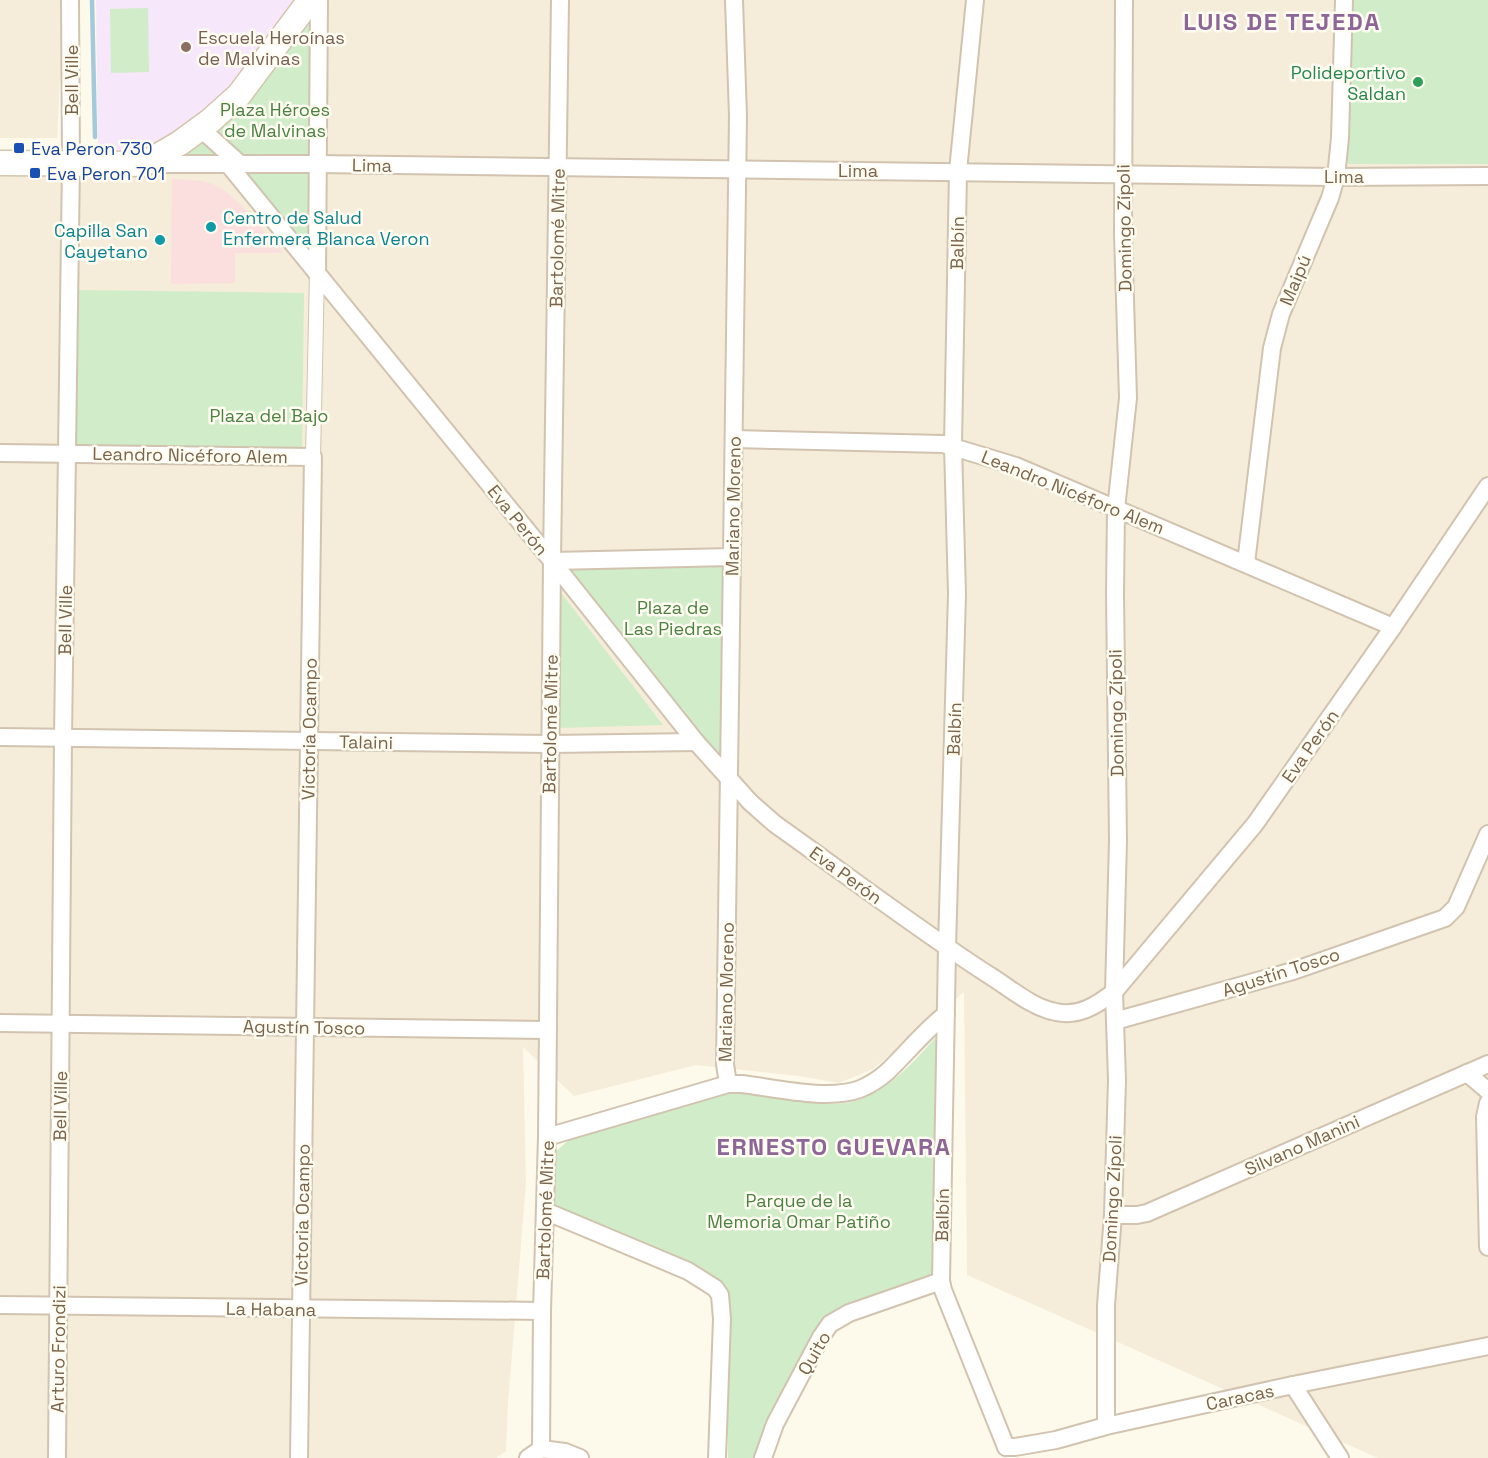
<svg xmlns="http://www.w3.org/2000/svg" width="1488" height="1458" font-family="'Space Grotesk',sans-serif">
<rect width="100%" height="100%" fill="#fdf9eb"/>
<g fill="#f5edd9">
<polygon points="0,0 64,0 57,138 0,138"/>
<polygon points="175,0 1488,0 1488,1458 1378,1458 967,1275 964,992 873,1069 839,1083 799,1076 696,1065 574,1096 523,1047 526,1183 508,1403 506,1451 496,1458 0,1458 0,172 174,174"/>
</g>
<polygon fill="#f7e7fa" points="96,0 310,0 180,143 98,164"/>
<polygon fill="#fbdfde" points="172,179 203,181 213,184 223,189 242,206 283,253 235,253 235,283 171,284"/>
<g fill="#d0ecc8">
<polygon points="310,0 317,274 228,164 144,164 180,143"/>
<polygon points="1349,0 1488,0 1488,164 1348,164"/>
<polygon points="148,8 149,72 111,73 110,9"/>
<polygon points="75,290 304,293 302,450 73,448"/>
<polygon points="732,557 730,782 552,561"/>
<polygon points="558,589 663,725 556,728"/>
<path d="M936 1037 938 1038 934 1273C899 1295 856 1304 819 1325L755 1458H728V1299L552 1205 554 1153 571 1138 715 1095 737 1091 831 1104C877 1105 907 1069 936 1037Z"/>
</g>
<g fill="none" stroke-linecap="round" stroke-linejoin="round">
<polyline stroke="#a3c9db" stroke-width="4.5" points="92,0 95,137"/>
<g stroke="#d1c3af" stroke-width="16">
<polyline id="pedestrian" points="313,457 317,274"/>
</g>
<g stroke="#d1c3af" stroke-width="20">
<g id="minor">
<polyline points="975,0 958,171 953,445 957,594 947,948 941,1281 943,1290 1006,1447"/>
<polyline points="200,128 240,164"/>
<polyline points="145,164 318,164 1336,177 1488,176"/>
<path d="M228 164 552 561 696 742 750 802 775 824C847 875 917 929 992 977 1011 989 1033 1008 1056 1012 1079 1017 1097 1005 1114 992L1255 824 1393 627 1488 486"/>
<polyline points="317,274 319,0"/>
<polyline points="734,439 943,444 1016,466 1393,627"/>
<polyline points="0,453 313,457 299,1458"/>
<polyline points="552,561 732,557"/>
<polyline points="1246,563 1272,348 1281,314 1330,198 1336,177 1340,138 1344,0"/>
<polyline points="0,737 550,744 696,742"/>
<polyline points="1115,1021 1293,971 1445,918 1456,907 1488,834"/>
<polyline points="0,1023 548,1030"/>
<polyline points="1467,1073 1488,1091"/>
<polyline points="728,1084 725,1064 738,116 734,0"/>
<polyline points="1488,1103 1485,1117 1488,1247"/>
<path d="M547 1137 728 1084H742C776 1088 828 1101 860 1089 870 1085 879 1079 887 1072 907 1053 924 1031 946 1014"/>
<polyline points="545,1211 688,1271 715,1288 720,1295 722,1319 717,1458"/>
<polyline points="1113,1215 1137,1215 1147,1213 1488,1064"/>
<polyline points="0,1305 542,1311"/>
<polyline points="1293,1385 1340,1458"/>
<polyline points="1106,1426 1106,1305 1113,1215 1117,1080 1114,992 1118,840 1115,593 1116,509 1128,398 1123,234 1124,0"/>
<polyline points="1006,1447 1015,1447 1056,1440 1106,1426 1293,1385 1488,1346"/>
<polyline points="541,1449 542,1311 547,1137 552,561 560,0"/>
<polyline points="57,1458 63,738 71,163 70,0"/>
<polyline points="528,1458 541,1449 565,1452 580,1458"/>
<polyline points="763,1458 775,1424 821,1337 830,1324 849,1313 941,1281"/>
</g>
</g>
<g stroke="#d4c5ad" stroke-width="27">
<polyline id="secondary" points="0,163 144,164 180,143 210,121 239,95 310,0"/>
</g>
<use href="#pedestrian" stroke="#fff" stroke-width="14"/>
<use href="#minor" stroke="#fff" stroke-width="16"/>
<use href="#secondary" stroke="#fff" stroke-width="24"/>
</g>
<circle fill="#8d6e63" stroke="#fffcf2" stroke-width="2" cx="186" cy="47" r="6"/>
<circle fill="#2e9e5b" stroke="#fffcf2" stroke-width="2" cx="1418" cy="82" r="6"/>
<g fill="#1a4fb4" stroke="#fffcf2" stroke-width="2">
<rect x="13" y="142" width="12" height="12" rx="3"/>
<rect x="29" y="167" width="12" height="12" rx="3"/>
</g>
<g fill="#0f9aa8" stroke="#fffcf2" stroke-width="2">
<circle cx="211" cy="227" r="6"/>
<circle cx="160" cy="240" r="6"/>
</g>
<g text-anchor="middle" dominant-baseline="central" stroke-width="5" stroke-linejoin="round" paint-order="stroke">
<g font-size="18" fill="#785e54" stroke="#fffcf2" text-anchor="start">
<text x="198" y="37">Escuela Heroínas<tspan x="198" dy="21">de Malvinas</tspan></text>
</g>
<g font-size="18" fill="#27864d" stroke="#fffcf2" text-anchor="end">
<text x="1406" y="72">Polideportivo<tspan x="1406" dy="21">Saldan</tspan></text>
</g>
<g font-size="18" fill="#7a644c" stroke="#fffcf2">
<text transform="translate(71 80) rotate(-90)">Bell Ville</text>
<text transform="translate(372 165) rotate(1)">Lima</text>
<text x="858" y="170">Lima</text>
<text x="1344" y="176">Lima</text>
<text transform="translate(1124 228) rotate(-91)">Domingo Zípoli</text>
<text transform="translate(557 238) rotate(-89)">Bartolomé Mitre</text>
<text transform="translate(957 243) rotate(-89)">Balbín</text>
<text transform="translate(1295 280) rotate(-67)">Maipú</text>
<text transform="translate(190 455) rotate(1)">Leandro Nicéforo Alem</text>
<text transform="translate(1073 492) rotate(22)">Leandro Nicéforo Alem</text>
<text transform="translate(733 506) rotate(-89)">Mariano Moreno</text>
<text transform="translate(518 520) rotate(51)">Eva Perón</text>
<text transform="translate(65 620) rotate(-89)">Bell Ville</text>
<text transform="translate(1116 713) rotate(-91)">Domingo Zípoli</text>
<text transform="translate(550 724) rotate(-89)">Bartolomé Mitre</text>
<text transform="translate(309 729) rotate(-89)">Victoria Ocampo</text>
<text transform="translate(954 729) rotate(-88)">Balbín</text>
<text transform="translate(366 742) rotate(1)">Talaini</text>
<text transform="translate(1310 746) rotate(-55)">Eva Perón</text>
<text transform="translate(846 875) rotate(36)">Eva Perón</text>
<text transform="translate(1281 972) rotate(-18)">Agustín Tosco</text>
<text transform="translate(726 992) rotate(-89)">Mariano Moreno</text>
<text transform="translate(304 1027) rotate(1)">Agustín Tosco</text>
<text transform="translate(60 1106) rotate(-89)">Bell Ville</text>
<text transform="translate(1302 1145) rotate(-24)">Silvano Manini</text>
<text transform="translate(1112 1199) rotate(-87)">Domingo Zípoli</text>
<text transform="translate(545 1210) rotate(-88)">Bartolomé Mitre</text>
<text transform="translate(302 1215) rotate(-89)">Victoria Ocampo</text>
<text transform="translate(942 1215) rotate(-89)">Balbín</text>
<text transform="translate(271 1309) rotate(1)">La Habana</text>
<text transform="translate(58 1349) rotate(-89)">Arturo Frondizi</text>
<text transform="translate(814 1353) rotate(-60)">Quito</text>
<text transform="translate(1240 1397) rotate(-12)">Caracas</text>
</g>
<g font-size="18" fill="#4b8142" stroke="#fffcf2">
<text x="275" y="109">Plaza Héroes<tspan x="275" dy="21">de Malvinas</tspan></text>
<text x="269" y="415">Plaza del Bajo</text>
<text x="673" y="607">Plaza de<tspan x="673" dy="21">Las Piedras</tspan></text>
<text x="799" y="1200">Parque de la<tspan x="799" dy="21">Memoria Omar Patiño</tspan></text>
</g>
<g font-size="18" fill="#164399" stroke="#fffcf2" text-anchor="start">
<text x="31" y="148">Eva Peron 730</text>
<text x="47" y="173">Eva Peron 701</text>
</g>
<g font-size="18" fill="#0d838f" stroke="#fffcf2" text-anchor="start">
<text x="223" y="217">Centro de Salud<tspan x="223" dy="21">Enfermera Blanca Veron</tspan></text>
<text x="148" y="230" text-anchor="end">Capilla San<tspan x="148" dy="21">Cayetano</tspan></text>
</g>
<g font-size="24" font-weight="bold" letter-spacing="1.5" fill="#8d6596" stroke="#fffcf2">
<text x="1282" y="21">LUIS DE TEJEDA</text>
<text x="834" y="1146">ERNESTO GUEVARA</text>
</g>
</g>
</svg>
